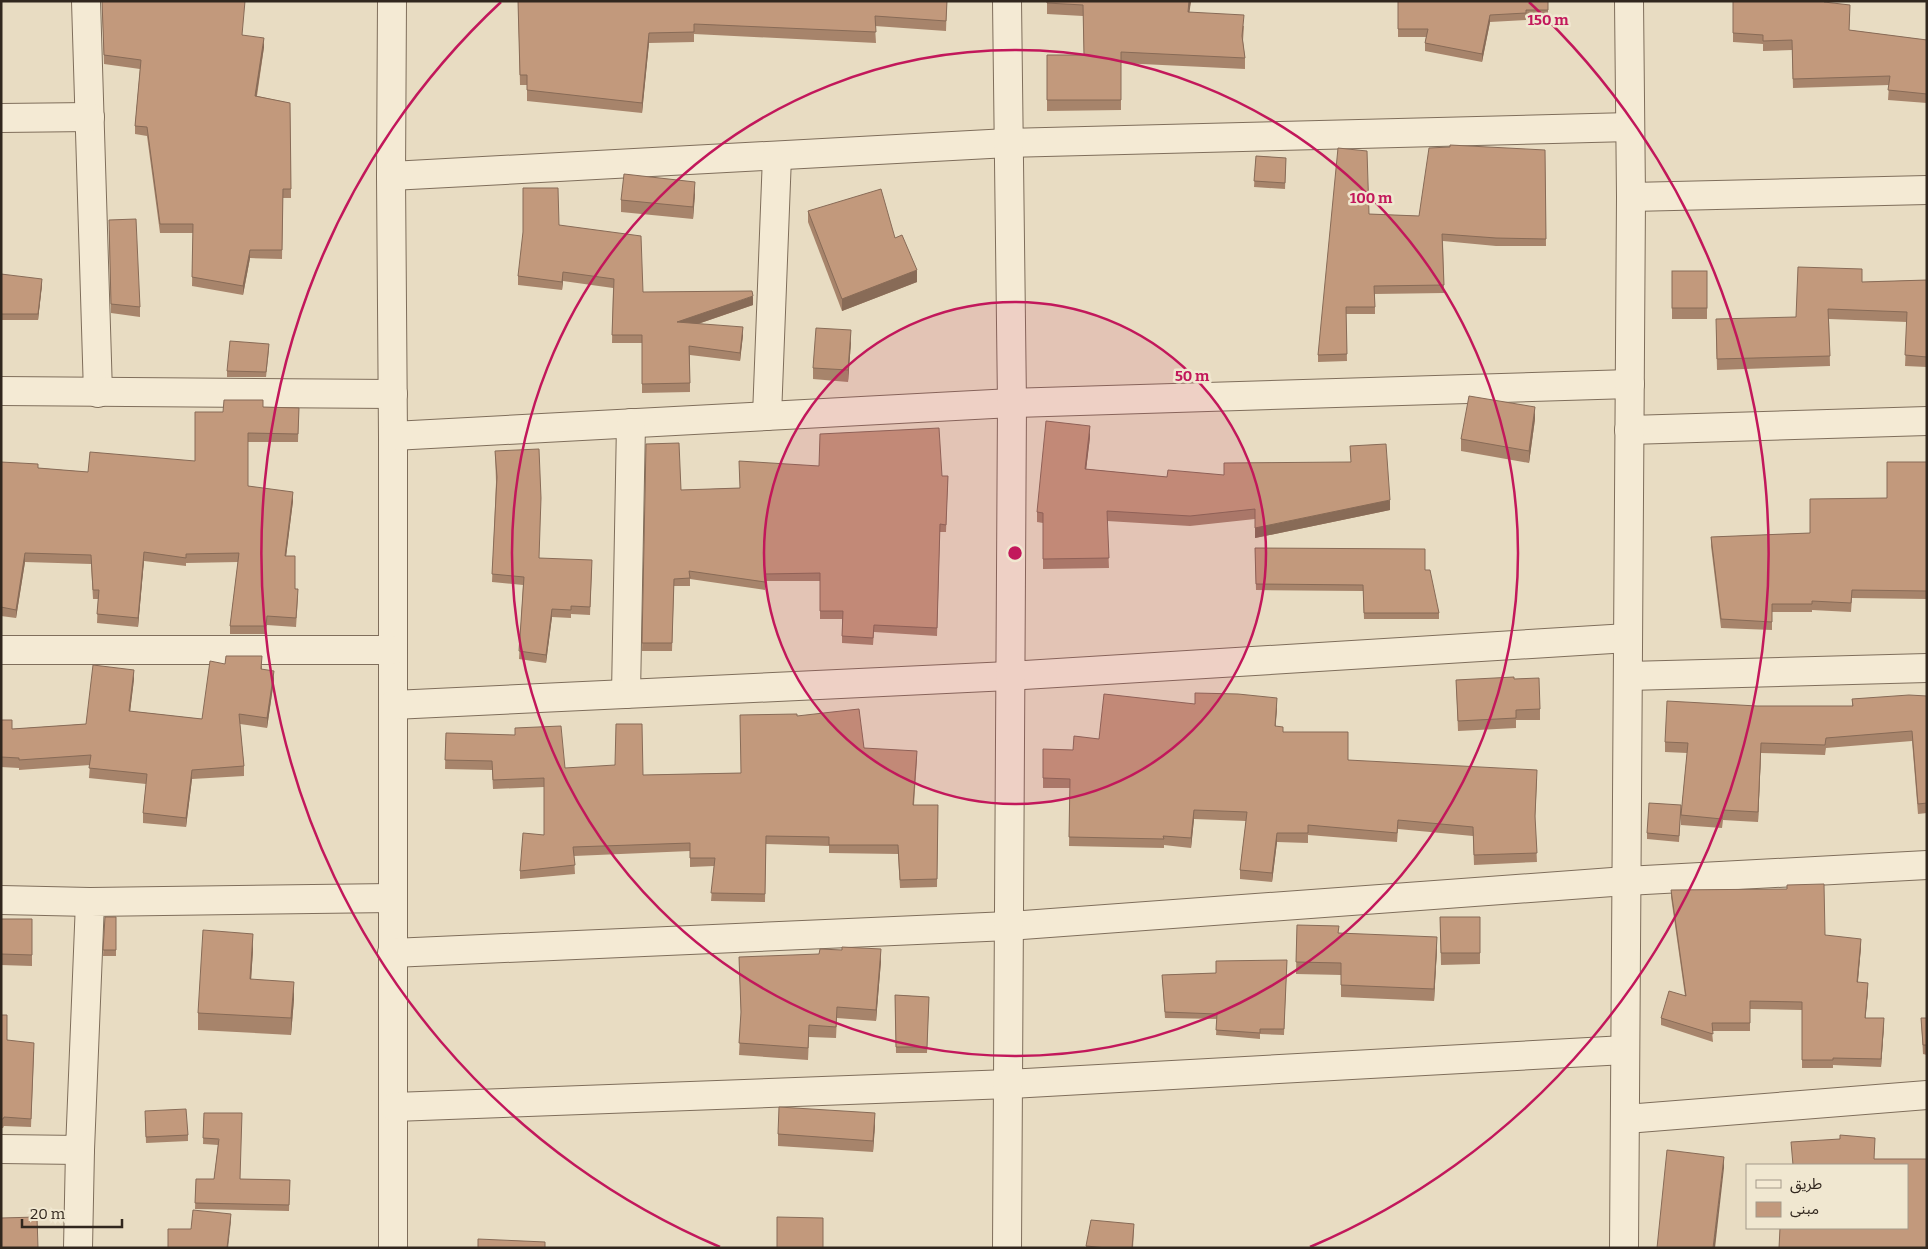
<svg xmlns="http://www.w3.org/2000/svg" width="1928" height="1249" font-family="Bitter,'Noto Sans Arabic',serif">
<rect width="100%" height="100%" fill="#e8dcc2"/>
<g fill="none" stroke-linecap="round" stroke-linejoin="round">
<g stroke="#7f6e5b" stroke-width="30">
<g id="minor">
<polyline points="86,1 98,393"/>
<polyline points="392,1 391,176 393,436 393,1248"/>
<polyline points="1,118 90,117"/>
<polyline points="391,176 1008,143 1630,127"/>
<polyline points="1631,197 1927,190"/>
<polyline points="1,391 393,394"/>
<polyline points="767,416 777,156"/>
<polyline points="1629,430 1927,421"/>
<polyline points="393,436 1012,403 1630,384"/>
<polyline points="1,650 393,650"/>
<polyline points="1628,676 1927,668"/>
<polyline points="626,694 631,423"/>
<polyline points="393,705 1009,676 1628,638"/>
<polyline points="1,900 90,902"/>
<polyline points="392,953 1009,926 1626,881 1927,865"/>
<polyline points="394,1107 1009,1084 1625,1050"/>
<polyline points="1626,1119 1927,1095"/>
<polyline points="1,1149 80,1150 90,902 392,898"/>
<polyline points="78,1248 80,1150"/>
<polyline points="1007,1248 1012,403 1007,1"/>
<polyline points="1624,1248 1631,197 1629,1"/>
</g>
</g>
<use href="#minor" stroke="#f4ead4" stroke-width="28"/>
</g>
<g fill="#a7846b">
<polygon points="102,1 243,35 264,47 257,96 290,103 291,198 283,198 282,259 250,258 243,295 192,286 193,233 160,233 147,136 135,134 135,126 140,69 104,64"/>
<polygon points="518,1 947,1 946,31 875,26 876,43 694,34 694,42 649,43 642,113 527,101 527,85 520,85"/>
<polygon points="1047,1 1191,1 1189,12 1244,26 1243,41 1245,58 1245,69 1121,63 1121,110 1047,111 1047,55 1084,55 1083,16 1047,14"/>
<polygon points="1398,1 1548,1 1548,18 1526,18 1526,20 1490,22 1482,62 1425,51 1425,43 1426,37 1398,37"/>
<polygon points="1733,1 1824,2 1850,14 1849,30 1927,40 1927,103 1888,100 1889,85 1793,88 1792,50 1763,51 1763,44 1733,42"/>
<polygon points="1545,150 1546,246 1496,246 1443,241 1444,293 1375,294 1375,314 1346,314 1347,361 1318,362 1318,355 1369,214 1419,216"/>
<polygon points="1256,156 1286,158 1285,189 1254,187"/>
<polygon points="695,194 693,219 621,212 621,200"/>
<polygon points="808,211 895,238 917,282 842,311 808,222"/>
<polygon points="559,225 643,292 753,305 698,324 743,335 740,361 690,355 690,392 642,393 642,343 612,343 613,288 563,281 562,290 518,285 518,276"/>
<polygon points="109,229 140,307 140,317 111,313"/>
<rect x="1672" y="271" width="35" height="48"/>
<polygon points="1,274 42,285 38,320 1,320"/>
<polygon points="1927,280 1927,367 1905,366 1907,322 1829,319 1830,366 1717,370 1716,330 1796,317 1862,282"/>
<polygon points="851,342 848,382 813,379 813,368"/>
<polygon points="269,350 266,377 227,377 227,371"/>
<polygon points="263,407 299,408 298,442 248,442 248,486 293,501 286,556 298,598 296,627 267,625 266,634 230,634 230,626 238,562 186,563 186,566 144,561 138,627 97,623 98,599 93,599 91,564 25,562 16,618 1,616 1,462 38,468 88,472 195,461 223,412"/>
<polygon points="1535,419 1529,463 1461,451 1461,439"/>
<polygon points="1090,437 1086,469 1167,477 1224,475 1351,462 1350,446 1390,510 1255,538 1255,519 1190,526 1107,521 1109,568 1043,569 1043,523 1037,522 1037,512"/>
<polygon points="646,444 681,490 740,488 948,476 946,532 940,532 937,636 874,632 873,645 842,643 842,619 820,619 820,581 765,581 765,590 690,579 690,586 674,586 672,651 642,651"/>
<polygon points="495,451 539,558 592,568 590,615 571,614 571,618 552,617 546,663 519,659 523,585 492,582 496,482"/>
<polygon points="1927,462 1927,599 1852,598 1851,612 1812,610 1812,612 1772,612 1772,630 1721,628 1711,546 1711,537 1810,533 1887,498"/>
<polygon points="1255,548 1425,570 1439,613 1439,619 1364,619 1363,591 1256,590"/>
<polygon points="225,664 262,666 262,669 274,680 267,728 240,724 244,766 244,776 192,779 186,827 143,823 143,813 146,784 89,778 90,765 19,770 19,768 1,767 1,720 12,729 86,724 134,679 130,711 202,719"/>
<polygon points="1514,679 1540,709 1540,720 1516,720 1516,728 1458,731 1456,680"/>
<polygon points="1927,696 1927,813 1918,814 1912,741 1826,748 1825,755 1761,753 1758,822 1723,820 1722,828 1681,825 1681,815 1687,753 1665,752 1665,742 1757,706 1852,706 1852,699"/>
<polygon points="1195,704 1277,708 1275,726 1283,732 1348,760 1537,779 1535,821 1537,862 1474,865 1473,836 1398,829 1397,842 1308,835 1308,843 1277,842 1272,882 1240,879 1240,870 1246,821 1194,819 1191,848 1164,845 1164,848 1069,846 1070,788 1043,788 1043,749 1073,750 1099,739"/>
<polygon points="797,716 864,748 917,759 914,805 938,805 937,887 900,888 898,854 829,853 829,846 766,844 765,902 711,901 714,866 690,867 690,851 574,856 575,874 520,879 520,871 544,835 544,787 493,789 492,770 445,769 446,733 565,768 643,775 741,773"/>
<polygon points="1681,811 1679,842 1647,839 1647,833"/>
<polygon points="1671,890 1861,947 1858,982 1868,991 1865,1018 1884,1026 1881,1067 1833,1065 1833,1068 1802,1068 1802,1010 1750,1009 1750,1031 1712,1031 1713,1042 1661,1025 1661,1018 1685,996 1671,897"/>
<polygon points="105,917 116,917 116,956 103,956"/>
<polygon points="1440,917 1480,917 1480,964 1441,965"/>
<polygon points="1,919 32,919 32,966 1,965"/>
<polygon points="1297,925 1339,933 1437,949 1434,1001 1341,997 1341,975 1296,974"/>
<polygon points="253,950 251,979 294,999 291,1035 198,1030 198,1013"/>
<polygon points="739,957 881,961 876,1021 837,1018 836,1038 809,1037 808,1060 739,1055 741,1016"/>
<polygon points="1287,960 1284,1035 1260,1034 1260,1039 1216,1035 1217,1019 1165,1018 1162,975 1216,973"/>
<polygon points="895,995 929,997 927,1053 896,1053"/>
<polygon points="1,1015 7,1040 34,1052 31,1127 4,1126 3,1128 1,1128"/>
<polygon points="1921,1018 1927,1018 1927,1055 1923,1054"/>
<polygon points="204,1113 240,1179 290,1180 289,1211 195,1209 196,1179 214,1179 218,1145 203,1144"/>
<polygon points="145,1117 188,1135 188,1141 146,1143"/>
<polygon points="875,1125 873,1152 778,1146 778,1134"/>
<polygon points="1134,1230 1133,1248 1086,1248 1086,1246"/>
</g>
<g fill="#886b57">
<polygon points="1189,1 1191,1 1188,23 1188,12"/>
<polygon points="1490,15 1490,22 1482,62 1482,54"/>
<polygon points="649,33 649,43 642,113 642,103"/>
<polygon points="264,38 264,47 255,105 255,96"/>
<polygon points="695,182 695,194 693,219 693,207"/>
<polygon points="250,250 250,258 243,295 243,286"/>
<polygon points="917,270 917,282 842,311 842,299"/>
<polygon points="563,272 563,281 562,290 562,282"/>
<polygon points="42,279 42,285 38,320 38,314"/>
<polygon points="753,296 753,305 677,331 677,322"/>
<polygon points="743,327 743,335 740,361 740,353"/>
<polygon points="851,330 851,342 848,382 848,370"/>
<polygon points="1535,407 1535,419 1529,463 1529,451"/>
<polygon points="1090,426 1090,437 1085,479 1085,469"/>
<polygon points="293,492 293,501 285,565 285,556"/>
<polygon points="1390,500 1390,510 1255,538 1255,528"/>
<polygon points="144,552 144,561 138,627 138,618"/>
<polygon points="25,553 25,562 16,618 16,610"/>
<polygon points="552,609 552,617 546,663 546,655"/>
<polygon points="134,670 134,679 129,721 129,711"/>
<polygon points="274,671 274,680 267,728 267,718"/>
<polygon points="1277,698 1277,708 1275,736 1275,726"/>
<polygon points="1761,743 1761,753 1758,822 1758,812"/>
<polygon points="192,770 192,779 186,827 186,818"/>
<polygon points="1194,810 1194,819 1191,848 1191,838"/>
<polygon points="1277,833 1277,842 1272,882 1272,873"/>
<polygon points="253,934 253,950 250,996 250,979"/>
<polygon points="1437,937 1437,949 1434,1001 1434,989"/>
<polygon points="1861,939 1861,947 1857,990 1857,982"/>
<polygon points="881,949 881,961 876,1021 876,1010"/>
<polygon points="294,982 294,999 291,1035 291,1018"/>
<polygon points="1868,983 1868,991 1865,1025 1865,1018"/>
<polygon points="1884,1018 1884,1026 1881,1067 1881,1059"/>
<polygon points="875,1113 875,1125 873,1152 873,1141"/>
<polygon points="1724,1157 1724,1168 1715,1248 1713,1248"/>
<polygon points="231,1214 231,1221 228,1248 227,1248"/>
</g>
<g fill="#c2997c" stroke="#886b57">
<polygon points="102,1 245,1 242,35 264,38 255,96 290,103 291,189 283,189 282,250 250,250 243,286 192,277 193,224 160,224 147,127 135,126 141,60 104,55"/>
<polygon points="518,1 947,1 946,21 875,16 876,32 694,24 694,32 649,33 642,103 527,90 527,75 520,75"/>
<polygon points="1047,1 1189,1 1188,12 1244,15 1242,36 1245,58 1121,52 1121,100 1047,100 1047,55 1084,55 1083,5 1047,3"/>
<polygon points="1398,1 1548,1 1548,10 1526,10 1526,13 1490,15 1482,54 1425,43 1428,29 1398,29"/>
<polygon points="1733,1 1824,1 1824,2 1850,5 1849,30 1927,40 1927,94 1888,90 1890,76 1793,79 1792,40 1763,41 1763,35 1733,33"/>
<polygon points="1450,145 1545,150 1546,239 1496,238 1442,234 1444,285 1374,286 1375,307 1346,307 1347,354 1318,355 1338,148 1367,151 1369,214 1419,216 1429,148 1450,147"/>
<polygon points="1256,156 1286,158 1285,183 1254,181"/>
<polygon points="624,174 695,182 693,207 621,200"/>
<polygon points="523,188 558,188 559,225 641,236 643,292 752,291 753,296 677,322 743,327 740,353 689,346 690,383 642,384 642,335 612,335 614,279 563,272 562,282 518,276 523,232"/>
<polygon points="881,189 895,238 902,235 917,270 842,299 808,211"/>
<polygon points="136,219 140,307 111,304 109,220"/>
<polygon points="1798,267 1862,269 1862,282 1927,280 1927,357 1905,355 1907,312 1828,309 1830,356 1717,359 1716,319 1796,317"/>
<rect x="1672" y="271" width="35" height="37"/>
<polygon points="1,274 42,279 38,314 1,314"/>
<polygon points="816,328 851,330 848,370 813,368"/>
<polygon points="230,341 269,344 266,372 227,371"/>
<polygon points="1469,396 1535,407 1529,451 1461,439"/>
<polygon points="224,400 263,400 263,407 299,408 298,434 248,433 248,486 293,492 285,556 295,556 295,589 298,589 296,618 267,616 266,626 230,626 239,553 186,554 186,558 144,552 138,618 97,614 99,590 93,590 91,555 25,553 16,610 1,607 1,462 38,464 38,468 88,472 90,452 195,461 195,412 223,412"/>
<polygon points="1046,421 1090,426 1085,469 1167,477 1168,470 1224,475 1224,463 1351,462 1350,446 1386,444 1390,500 1255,528 1255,509 1190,516 1107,511 1109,558 1043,559 1043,513 1037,512"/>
<polygon points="939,428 942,476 948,476 946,525 940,524 937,628 874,625 873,638 842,636 843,611 820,611 820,573 765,574 765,582 689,571 690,578 674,579 672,643 642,643 646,444 679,443 681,490 740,488 739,461 819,466 820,434"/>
<polygon points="539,449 541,498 539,558 592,560 590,607 571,606 571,610 552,609 546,655 519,651 524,577 492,574 497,477 495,451"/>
<polygon points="1887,462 1927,462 1927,591 1852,590 1851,603 1812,601 1812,604 1772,604 1772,622 1721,619 1711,537 1810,533 1810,499 1887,498"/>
<polygon points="1255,548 1425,549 1425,570 1430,570 1439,613 1364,613 1363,585 1256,584"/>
<polygon points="226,656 262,656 261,669 274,671 267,718 239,714 244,766 192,770 186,818 143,813 147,774 89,768 91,755 19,760 19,758 1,757 1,720 12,720 12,729 86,724 93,665 134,670 129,711 202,719 210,661 225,664"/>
<polygon points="1514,677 1514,679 1539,678 1540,709 1516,710 1516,718 1458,721 1456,680"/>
<polygon points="1195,693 1238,694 1277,698 1275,726 1283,727 1283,732 1348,732 1348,760 1537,770 1535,816 1537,853 1474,855 1473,827 1398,820 1397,833 1308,825 1308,833 1277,833 1272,873 1240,870 1247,812 1194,810 1191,838 1163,836 1164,839 1069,837 1070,779 1043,778 1043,749 1073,750 1074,736 1099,739 1104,694 1195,704"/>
<polygon points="1909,695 1927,696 1927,803 1918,804 1912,731 1826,738 1825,745 1761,743 1758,812 1723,810 1722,819 1681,815 1688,743 1665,742 1667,701 1757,706 1853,706 1852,699"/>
<polygon points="859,709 864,748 917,751 913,805 938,805 937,879 900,880 898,845 829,845 829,837 766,836 765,894 711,893 715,858 690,858 690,843 573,847 575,865 520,871 523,833 544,835 544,778 493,780 492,761 445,760 446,733 515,735 515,728 561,726 565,768 615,765 616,724 642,724 643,775 741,773 740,715 797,714 797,716"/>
<polygon points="1649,803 1681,805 1679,836 1647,833"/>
<polygon points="1824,884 1825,935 1861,939 1857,982 1868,983 1865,1018 1884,1018 1881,1059 1833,1058 1833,1060 1802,1060 1802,1002 1750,1001 1750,1023 1712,1023 1713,1034 1661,1018 1669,991 1686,996 1671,890 1787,889 1787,885"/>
<polygon points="105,917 116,917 116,950 103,950"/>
<polygon points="1440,917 1480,917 1480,953 1441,953"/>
<polygon points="1,919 32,919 32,955 1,954"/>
<polygon points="1297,925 1339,926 1338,933 1437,937 1434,989 1341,985 1341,963 1296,962"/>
<polygon points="203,930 253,934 250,979 294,982 291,1018 198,1013"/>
<polygon points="842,947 881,949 876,1010 837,1007 836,1027 809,1025 808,1048 739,1043 741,1012 739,957 819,954 820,949 842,950"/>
<polygon points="1287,960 1284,1029 1260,1029 1260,1033 1216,1030 1217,1014 1165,1012 1162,975 1216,973 1216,961"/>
<polygon points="895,995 929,997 927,1047 896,1047"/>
<polygon points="1,1015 7,1015 7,1040 34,1043 31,1119 4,1117 3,1119 1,1119"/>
<polygon points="1921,1018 1927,1018 1927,1045 1923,1045"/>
<polygon points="779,1107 875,1113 873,1141 778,1134"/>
<polygon points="186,1109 188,1135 146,1137 145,1111"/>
<polygon points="204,1113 242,1113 240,1179 290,1180 289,1205 195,1203 196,1179 214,1179 219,1139 203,1138"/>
<polygon points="1840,1135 1875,1138 1874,1159 1927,1159 1927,1248 1779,1248 1780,1228 1907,1228 1907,1165 1793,1165 1791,1142 1840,1139"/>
<polygon points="1667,1150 1724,1157 1713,1248 1657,1248"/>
<polygon points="193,1210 231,1214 227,1248 168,1248 168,1229 191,1229"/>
<polygon points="37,1217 38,1248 1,1248 1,1218"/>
<polygon points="777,1217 823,1218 823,1248 777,1248"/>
<polygon points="1091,1220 1134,1224 1132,1248 1107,1248 1086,1246"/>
<polygon points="478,1239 545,1242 545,1248 478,1248"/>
</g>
<circle cx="1015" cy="553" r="251" fill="#c2185b" fill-opacity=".12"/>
<g fill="none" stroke="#c2185b" stroke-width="2.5">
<circle cx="1015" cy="553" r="251"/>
<circle cx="1015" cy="553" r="503"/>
<path d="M720 1247A754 754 0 0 1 501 2M1529 2A754 754 0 0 1 1310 1247"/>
</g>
<circle cx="1015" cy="553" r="8" fill="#c2185b" stroke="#f0e7d0" stroke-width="2.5"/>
<g font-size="15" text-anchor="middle" font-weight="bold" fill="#c2185b" stroke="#f0e7d0" stroke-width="5" stroke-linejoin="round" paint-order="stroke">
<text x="1548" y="25">150 m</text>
<text x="1371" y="203">100 m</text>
<text x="1192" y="381">50 m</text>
</g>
<rect width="1928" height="1249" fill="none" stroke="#31271e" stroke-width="5"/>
<rect x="1746" y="1164" width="162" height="65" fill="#f0e7d0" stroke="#a49a89"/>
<rect x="1756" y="1180" width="25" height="8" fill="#f4ead4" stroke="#a49a89"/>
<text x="1790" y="1189" font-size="15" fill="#31271e">طريق</text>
<rect x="1756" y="1202" width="25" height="15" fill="#c2997c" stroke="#a49a89"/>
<text x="1790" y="1214" font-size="15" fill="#31271e">مبنى</text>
<path d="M22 1219v8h100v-8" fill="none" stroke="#31271e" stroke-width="2.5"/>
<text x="30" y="1219" font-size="15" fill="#31271e" stroke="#f0e7d0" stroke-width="4" paint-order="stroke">20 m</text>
</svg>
